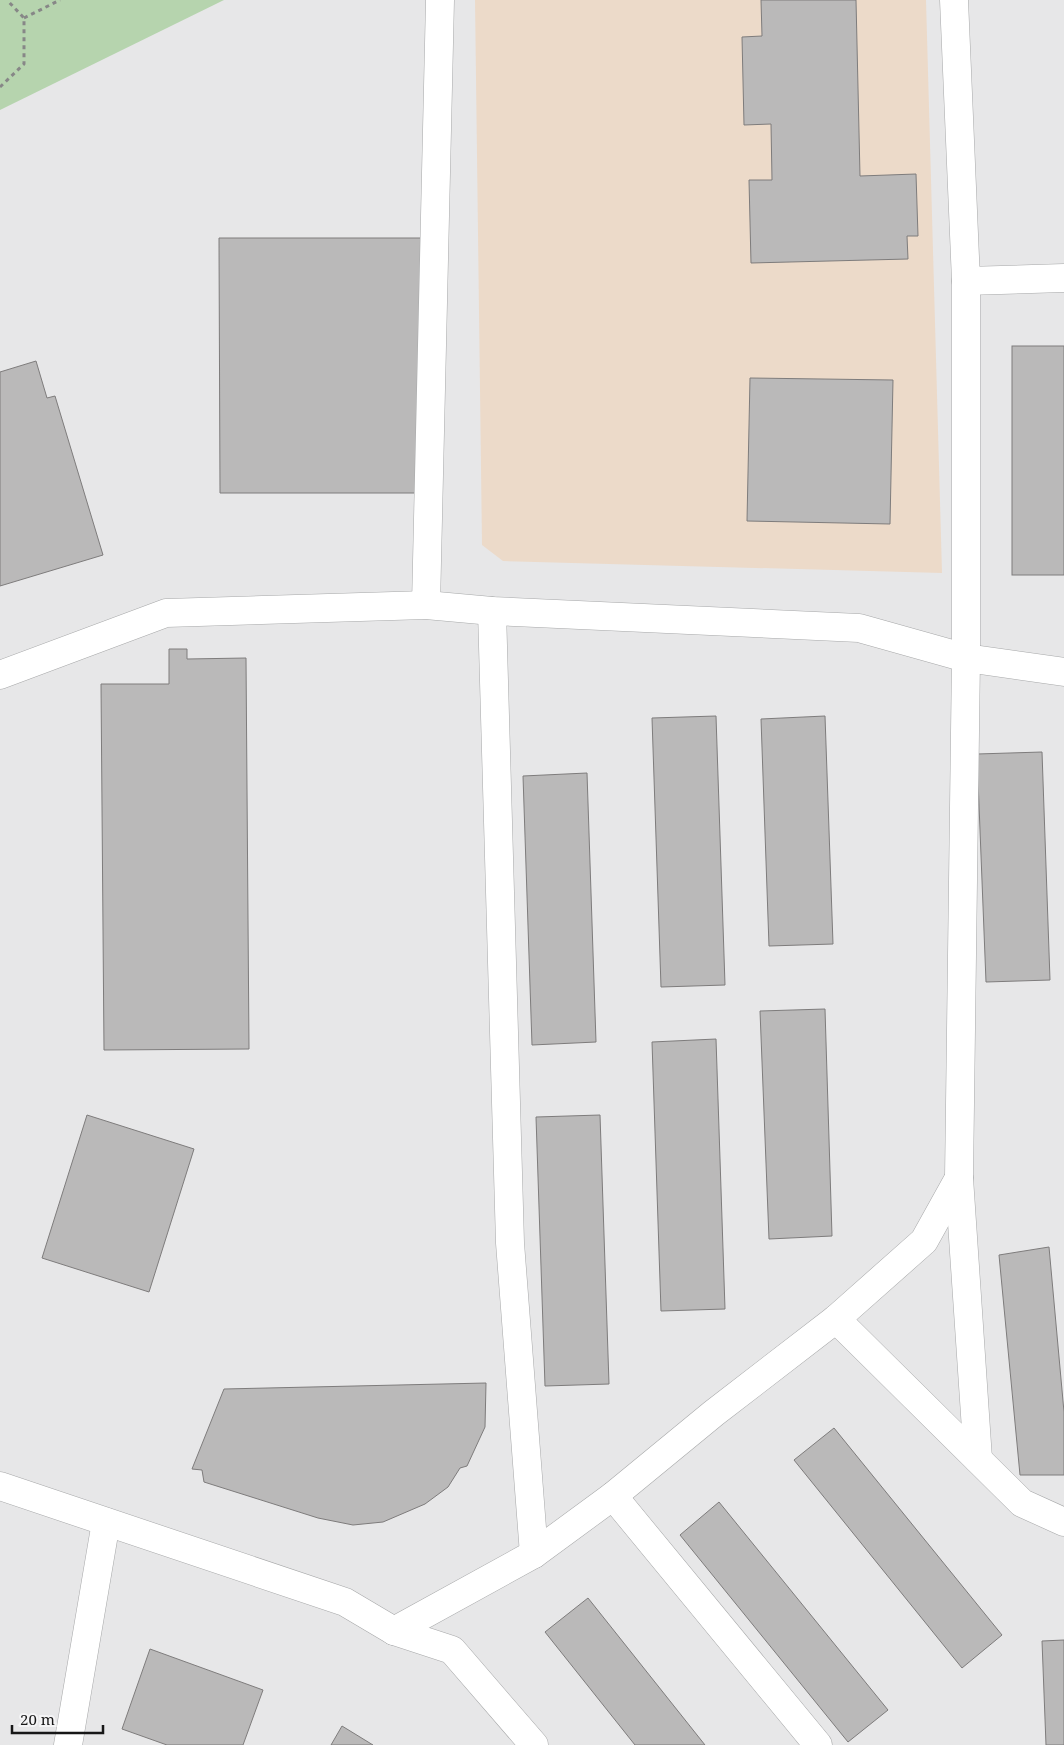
<svg xmlns="http://www.w3.org/2000/svg" width="1064" height="1745" font-family="'Noto Serif',serif">
<rect width="100%" height="100%" fill="#e7e7e8"/>
<polygon fill="#ecdac9" points="475,0 926,0 942,573 503,561 482,545"/>
<polygon fill="#b6d4ae" points="0,0 224,0 0,110"/>
<g fill="#bab9b9" stroke="#7e7c7c">
<polygon points="761,0 856,0 860,176 916,174 918,236 907,236 908,259 751,263 749,180 772,180 771,124 744,125 742,37 762,36"/>
<polygon points="219,238 423,238 423,493 220,493"/>
<rect x="1012" y="346" width="52" height="229"/>
<polygon points="36,361 47,398 55,396 103,555 0,586 0,372"/>
<polygon points="750,378 893,380 890,524 747,521"/>
<polygon points="169,649 187,649 187,659 246,658 249,1049 104,1050 101,684 169,684"/>
<polygon points="716,716 725,985 661,987 652,718"/>
<polygon points="825,716 833,944 769,946 761,719"/>
<polygon points="1042,752 1050,980 986,982 977,754"/>
<polygon points="587,773 596,1042 532,1045 523,776"/>
<polygon points="825,1009 832,1236 769,1239 760,1011"/>
<polygon points="716,1039 725,1309 661,1311 652,1042"/>
<polygon points="87,1115 194,1149 149,1292 42,1258"/>
<polygon points="600,1115 609,1384 545,1386 536,1117"/>
<polygon points="1049,1247 1064,1412 1064,1475 1020,1475 999,1255"/>
<polygon points="486,1383 485,1427 467,1466 460,1468 448,1487 425,1504 383,1522 353,1525 318,1518 204,1482 202,1470 192,1469 224,1389"/>
<polygon points="834,1428 1002,1635 962,1668 794,1460"/>
<polygon points="719,1502 888,1710 848,1742 680,1535"/>
<polygon points="588,1598 705,1745 635,1745 545,1632"/>
<polygon points="1064,1640 1064,1745 1046,1745 1042,1641"/>
<polygon points="150,1649 263,1690 243,1745 167,1745 122,1729"/>
<polygon points="342,1726 373,1745 331,1745"/>
</g>
<g fill="none" stroke-linecap="round" stroke-linejoin="round">
<g stroke="#a7a8a9" stroke-width="29">
<g id="minor">
<polyline points="954,0 966,281 966,658 959,1178 978,1459"/>
<polyline points="966,281 1064,278"/>
<polyline points="426,605 440,0"/>
<polyline points="492,611 510,1243 534,1554"/>
<polyline points="0,675 166,613 426,605 492,611 859,628 966,658 1064,672"/>
<polyline points="836,1319 1022,1503 1064,1522"/>
<polyline points="0,1486 345,1602 394,1631 452,1650 534,1745"/>
<polyline points="613,1496 818,1745"/>
<polyline points="394,1631 534,1554 613,1496 714,1413 836,1319 924,1241 959,1178"/>
<polyline points="68,1745 106,1522"/>
</g>
</g>
<g stroke="#878787" stroke-width="3" stroke-dasharray="4 4" stroke-linecap="butt">
<polyline points="24,18 60,0"/>
<polyline points="0,87 24,64 24,18 7,0"/>
</g>
<use href="#minor" stroke="#fff" stroke-width="28"/>
</g>
<path d="M12 1725v8h91v-8" fill="none" stroke="#171717" stroke-width="2.5"/>
<text x="20" y="1725" font-size="15" fill="#171717" stroke="#f4f4f5" stroke-width="4" paint-order="stroke">20 m</text>
</svg>
